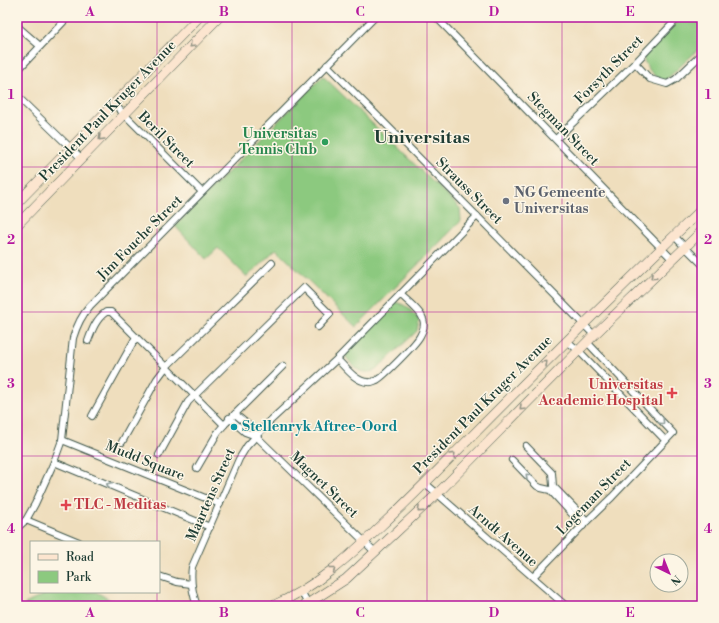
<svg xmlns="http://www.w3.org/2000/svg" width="719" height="623" font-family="'Libre Bodoni',serif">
<rect width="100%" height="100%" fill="#fcf5e5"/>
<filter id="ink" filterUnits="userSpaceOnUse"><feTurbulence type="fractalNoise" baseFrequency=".025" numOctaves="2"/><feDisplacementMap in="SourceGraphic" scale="8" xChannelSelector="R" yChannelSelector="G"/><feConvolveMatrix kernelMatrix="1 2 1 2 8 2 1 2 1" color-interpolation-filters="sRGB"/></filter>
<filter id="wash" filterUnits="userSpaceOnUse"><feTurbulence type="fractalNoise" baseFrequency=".012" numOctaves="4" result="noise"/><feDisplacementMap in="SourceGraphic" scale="16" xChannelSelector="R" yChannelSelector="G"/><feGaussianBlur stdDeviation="0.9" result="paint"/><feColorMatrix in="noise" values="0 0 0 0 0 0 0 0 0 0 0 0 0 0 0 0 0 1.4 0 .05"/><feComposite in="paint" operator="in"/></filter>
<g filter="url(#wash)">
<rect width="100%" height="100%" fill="#efdebd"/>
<g fill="#8cc97f" stroke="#56835a">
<path d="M682 17H702V46L668 78 662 81C653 75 646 68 643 57L648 50Z"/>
<polygon points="323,76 460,208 461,221 356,327 276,249 247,277 218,248 206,259 175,226"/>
<path d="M394 302C406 304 411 310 419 320L417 331 376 370C361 376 355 369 346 357V348Z"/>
<polygon points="50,592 96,592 114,602 115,606 26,606 25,604"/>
</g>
</g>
<g filter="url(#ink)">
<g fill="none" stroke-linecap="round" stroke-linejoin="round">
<g stroke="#3e5549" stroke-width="8">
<g id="street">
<polyline points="436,17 672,259"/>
<polyline points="17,26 40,46"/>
<polyline points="635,63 650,79 667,84 676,79 702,54"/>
<polyline points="327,65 477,216 594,335"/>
<polyline points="17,71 68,17"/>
<polyline points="17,96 81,158"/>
<polyline points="114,104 202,192"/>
<polyline points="556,139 635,63 679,17"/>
<polyline points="674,236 702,264"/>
<path d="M88 341C92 330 96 319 106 312H111L224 425"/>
<polyline points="567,341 579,351 665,440"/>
<path d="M337 359C345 367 356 382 368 382 371 383 374 381 377 380 384 376 416 344 420 336 423 331 425 324 423 319 421 311 406 300 400 294"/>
<polyline points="235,414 252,428 256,436 375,552"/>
<polyline points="92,416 136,337"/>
<polyline points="229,418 245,432 256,436"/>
<polyline points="62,440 220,504"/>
<polyline points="122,442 157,379 166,367 272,263"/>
<polyline points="526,446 552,473 553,486 587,521"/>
<polyline points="159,455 188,402 304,288 330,314 318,327"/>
<polyline points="512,460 537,486 541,488 550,490 583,526"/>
<polyline points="54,462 210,527"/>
<polyline points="197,468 218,432 224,425 283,366"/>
<polyline points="425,483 566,606"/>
<polyline points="26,520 79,542"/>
<path d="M17 528 26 520 35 504 54 462 62 440 73 338C77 325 81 316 90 306L375 17"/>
<polyline points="159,576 177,582 191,584"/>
<polyline points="533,577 587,521 612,497 673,433 587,342"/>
<polyline points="301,591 309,606"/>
<path d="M197 606C192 592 190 581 192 567L239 459 247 446 270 421 337 359 477 216"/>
</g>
</g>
<g stroke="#3e5549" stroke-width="10">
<g id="secondary">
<polyline points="17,203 199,17"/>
<polyline points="17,225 219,17"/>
<polyline points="17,602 19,606"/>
<path d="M272 606C315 588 350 556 383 524 413 496 441 467 469 439 546 361 623 285 702 209"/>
<polyline points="304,606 346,579 437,494 594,335 702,231"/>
</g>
</g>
<use href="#street" stroke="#fff" stroke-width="6"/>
<use href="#secondary" stroke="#fce5cf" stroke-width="9"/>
</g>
<defs><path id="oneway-chevron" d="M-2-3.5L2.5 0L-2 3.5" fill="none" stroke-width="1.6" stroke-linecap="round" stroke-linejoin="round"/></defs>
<g stroke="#8e9182">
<use href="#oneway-chevron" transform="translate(192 45) rotate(134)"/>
<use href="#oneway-chevron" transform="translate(101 138) rotate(135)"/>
<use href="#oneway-chevron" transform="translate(653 277) rotate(136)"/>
<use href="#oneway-chevron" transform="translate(545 363) rotate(-45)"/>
<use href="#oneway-chevron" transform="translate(522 408) rotate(135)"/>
<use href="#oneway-chevron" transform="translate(453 455) rotate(-45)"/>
<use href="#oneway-chevron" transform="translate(420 510) rotate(137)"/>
<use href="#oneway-chevron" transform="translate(333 569) rotate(-38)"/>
</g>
<g stroke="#8f9e9a">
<use href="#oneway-chevron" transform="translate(662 422) rotate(47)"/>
<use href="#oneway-chevron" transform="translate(528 476) rotate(-135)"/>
<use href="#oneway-chevron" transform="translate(109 485) rotate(-157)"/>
</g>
</g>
<path fill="none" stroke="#b5179e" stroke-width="1" stroke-opacity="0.55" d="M157 17V542M292 17V606M427 17V606M562 17V606M17 167H702M17 312H702M17 456H702M157 592V606"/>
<circle fill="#2e9e5b" stroke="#fcf5e5" stroke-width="1.5" cx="325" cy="142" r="4"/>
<circle fill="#6b7280" stroke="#fcf5e5" stroke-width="1.5" cx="506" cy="201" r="4"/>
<g fill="#e0444e" stroke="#fcf5e5" stroke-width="1.5">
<path d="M670 387h4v4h4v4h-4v4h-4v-4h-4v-4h4z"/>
<path d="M64 499h4v4h4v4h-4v4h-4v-4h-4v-4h4z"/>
</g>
<circle fill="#0f9aa8" stroke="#fcf5e5" stroke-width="1.5" cx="234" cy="427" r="4"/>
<g text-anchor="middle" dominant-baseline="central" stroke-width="3" stroke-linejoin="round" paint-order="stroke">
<g font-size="14" fill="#1f3d34" stroke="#fcf5e5">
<text transform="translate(609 70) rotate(-45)">Forsyth Street</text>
<text transform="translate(108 111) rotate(-46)">President Paul Kruger Avenue</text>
<text transform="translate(563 129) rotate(46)">Stegman Street</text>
<text transform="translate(166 140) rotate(45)">Beril Street</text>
<text transform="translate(469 191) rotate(45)">Strauss Street</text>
<text transform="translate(140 238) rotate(-45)">Jim Fouche Street</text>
<text transform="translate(483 405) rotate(-45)">President Paul Kruger Avenue</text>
<text transform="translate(145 461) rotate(22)">Mudd Square</text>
<text transform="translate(324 485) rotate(44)">Magnet Street</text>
<text transform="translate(211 495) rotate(-66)">Maartens Street</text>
<text transform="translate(594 497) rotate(-46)">Logeman Street</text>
<text transform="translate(503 536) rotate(41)">Arndt Avenue</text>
</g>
<g font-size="14" font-weight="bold" fill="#27864d" stroke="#fcf5e5" text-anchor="end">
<text x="317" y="134">Universitas<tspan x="317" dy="16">Tennis Club</tspan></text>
</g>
<g font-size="14" font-weight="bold" fill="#5b616d" stroke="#fcf5e5" text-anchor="start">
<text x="514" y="193">NG Gemeente<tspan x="514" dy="16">Universitas</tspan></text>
</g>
<g font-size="14" font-weight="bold" fill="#be3a42" stroke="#fcf5e5" text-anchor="end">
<text x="663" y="385">Universitas<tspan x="663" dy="16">Academic Hospital</tspan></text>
<text x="74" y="505" text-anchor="start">TLC - Meditas</text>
</g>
<g font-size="14" font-weight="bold" fill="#0d838f" stroke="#fcf5e5" text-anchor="start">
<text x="242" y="427">Stellenryk Aftree-Oord</text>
</g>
<g font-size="18" font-weight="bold" fill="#1f3d34" stroke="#fcf5e5">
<text x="422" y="137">Universitas</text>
</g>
</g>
<rect width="719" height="623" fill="none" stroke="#fcf5e5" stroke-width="44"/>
<rect x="30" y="541" width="130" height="52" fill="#fcf5e5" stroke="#a4ab9e"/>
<rect x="38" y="554" width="20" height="6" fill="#fce5cf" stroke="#a4ab9e"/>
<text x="66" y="561" font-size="12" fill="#1f3d34">Road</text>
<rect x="38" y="571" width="20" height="12" fill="#8cc97f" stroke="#a4ab9e"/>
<text x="66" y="581" font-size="12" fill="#1f3d34">Park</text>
<g transform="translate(669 573) rotate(137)"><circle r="19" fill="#fcf5e5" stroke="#a4ab9e"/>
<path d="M0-3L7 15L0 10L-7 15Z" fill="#b5179e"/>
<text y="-6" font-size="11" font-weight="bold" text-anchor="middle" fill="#1f3d34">N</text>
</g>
<rect x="22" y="22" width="675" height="579" fill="none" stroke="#b5179e" stroke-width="1.5"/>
<g font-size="13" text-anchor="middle" font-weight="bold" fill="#b5179e">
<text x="90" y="16">A</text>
<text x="224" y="16">B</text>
<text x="360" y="16">C</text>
<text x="494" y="16">D</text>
<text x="630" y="16">E</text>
<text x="11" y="99">1</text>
<text x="708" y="99">1</text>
<text x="11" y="244">2</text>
<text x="708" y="244">2</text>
<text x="11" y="388">3</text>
<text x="708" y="388">3</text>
<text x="11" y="533">4</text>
<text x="708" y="533">4</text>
<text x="90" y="617">A</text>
<text x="224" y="617">B</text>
<text x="360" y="617">C</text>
<text x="494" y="617">D</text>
<text x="630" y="617">E</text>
</g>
</svg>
